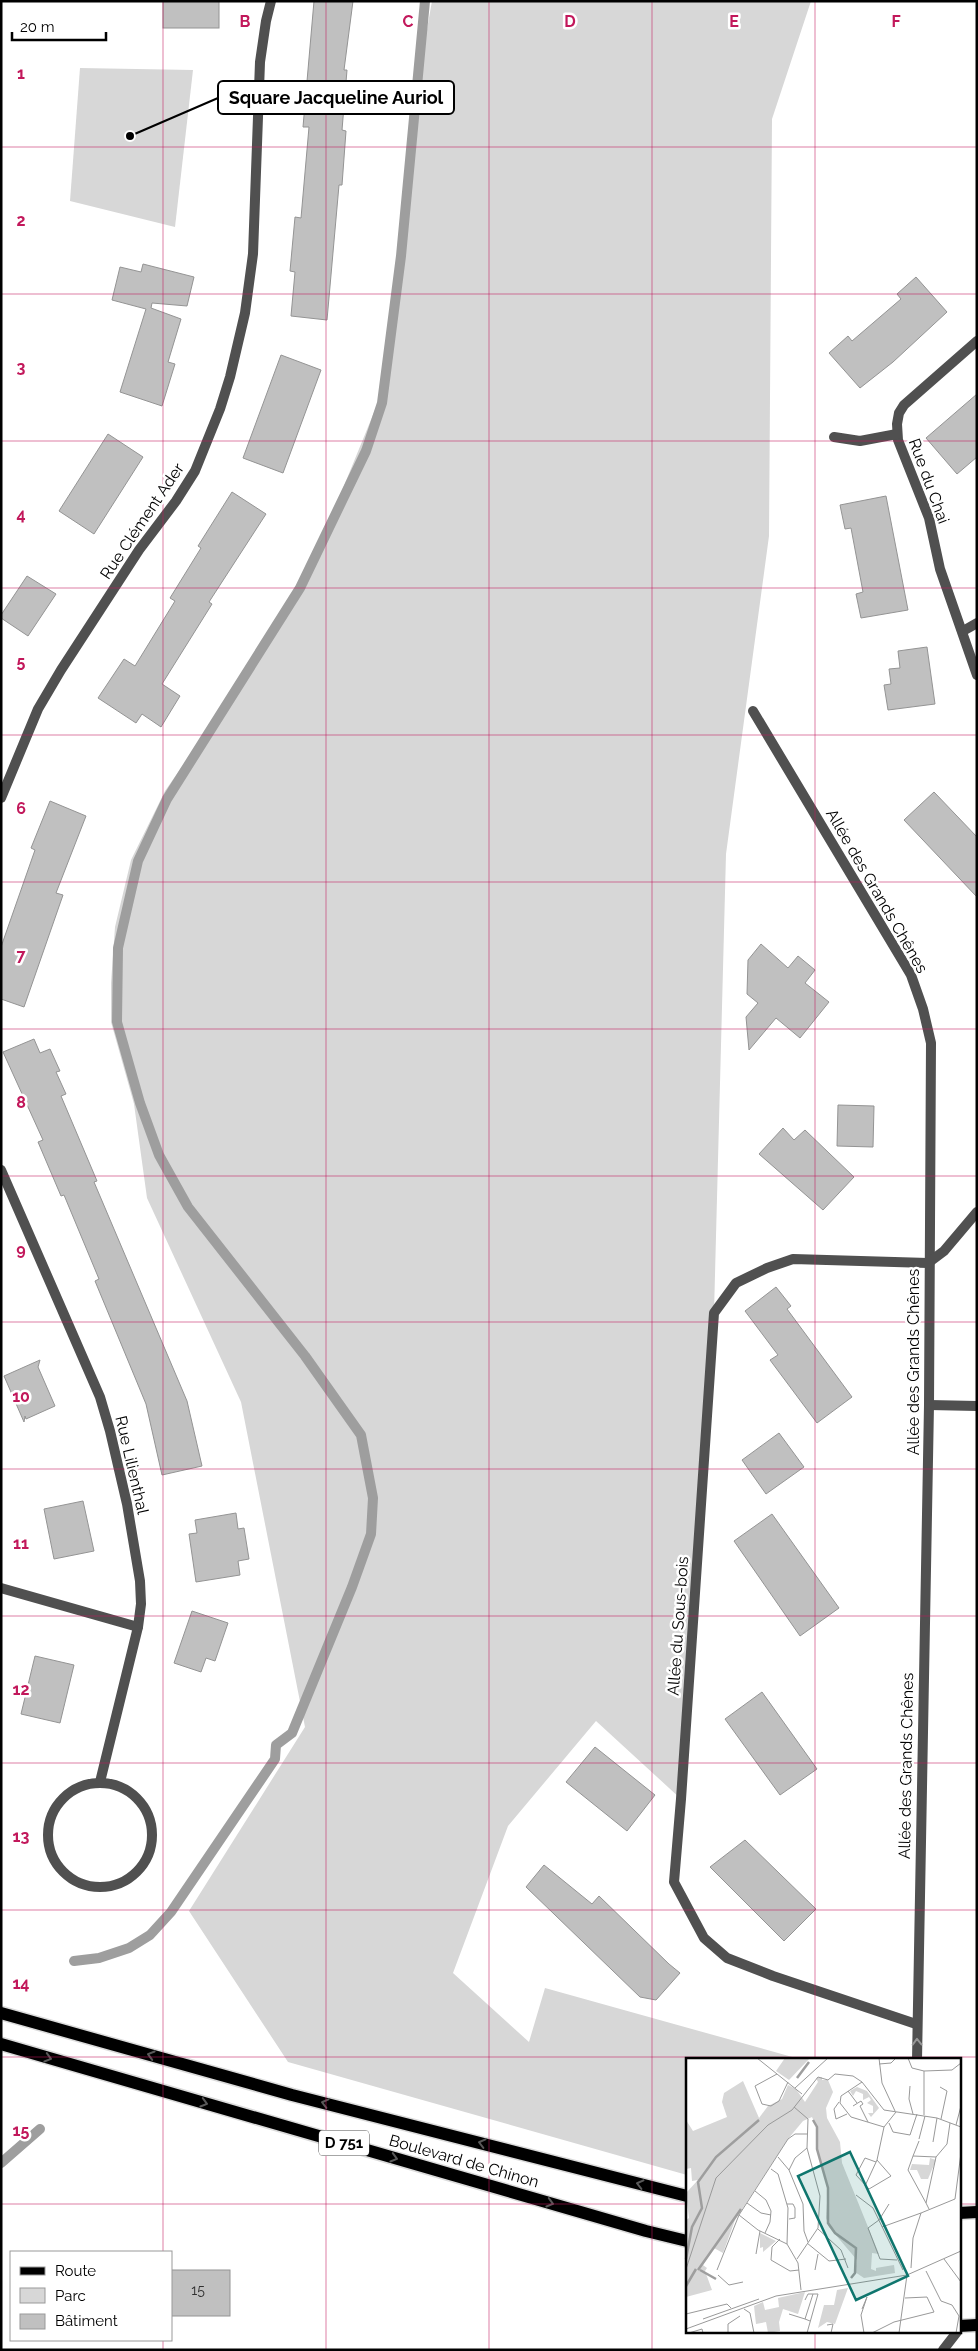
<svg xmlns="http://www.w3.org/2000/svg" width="978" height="2351" font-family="Raleway,sans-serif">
<rect width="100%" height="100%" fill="#fff"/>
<g fill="#d7d7d7">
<polygon points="432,1 811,1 772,119 769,536 726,854 714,1313 681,1799 596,1721 508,1826 453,1973 529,2042 545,1988 803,2060 687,2060 687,2175 288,2062 189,1911 305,1727 241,1402 147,1198 134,1104 111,1022 111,983 115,927 131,860 165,791 296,603 386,383 411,119"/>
<polygon points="80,68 193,70 175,227 70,201"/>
</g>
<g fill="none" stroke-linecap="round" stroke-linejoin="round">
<g stroke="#9e9e9e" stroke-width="10">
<polyline points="74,1961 99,1958 129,1948 150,1935 171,1912 275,1759 276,1745 292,1733 352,1587 371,1534 373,1498 361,1435 305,1356 188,1207 159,1155 140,1103 117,1022 118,948 138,861 167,799 300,588 366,451 382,403 401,256 425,1"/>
<polyline points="1,2163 40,2129"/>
</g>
</g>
<g fill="#c0c0c0" stroke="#949494">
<rect x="163" y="1" width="56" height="27"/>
<polygon points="314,1 353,1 344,70 347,70 342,130 346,131 342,185 339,185 327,320 291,316 295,272 290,271 295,217 301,218 309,127 303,127"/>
<polygon points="143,264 194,277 187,306 152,303 151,308 181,319 168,362 175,364 162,406 120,392 146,309 112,300 120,267 141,272"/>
<polygon points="916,277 947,312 893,362 860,388 829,353 848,336 852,341 901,299 897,294"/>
<polygon points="281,355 321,370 283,473 243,458"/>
<polygon points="977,394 977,457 957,474 926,438"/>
<polygon points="108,434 143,457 94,534 59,511"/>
<polygon points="232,492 266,514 209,602 212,604 162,684 180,696 161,727 142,714 136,723 98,698 124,659 135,666 175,601 170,598 201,548 198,546"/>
<polygon points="886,496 908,610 861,618 856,594 863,592 851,528 845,529 840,505"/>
<polygon points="27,576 56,594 28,636 1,618 1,615"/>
<polygon points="927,647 935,704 888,710 884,685 891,684 889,669 900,668 898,651"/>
<polygon points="934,792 977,837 977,897 904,820"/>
<polygon points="50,801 86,816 56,893 63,895 24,1007 1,999 1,947 35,850 31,848"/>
<polygon points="761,944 788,968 798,956 815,970 805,983 829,1002 800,1038 776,1018 749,1050 746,1017 758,1003 747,994 748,960"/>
<polygon points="34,1039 40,1053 50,1049 60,1071 56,1072 66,1094 61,1096 97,1181 94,1182 187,1401 202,1466 162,1475 146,1404 95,1281 99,1279 64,1195 61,1196 38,1142 43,1140 3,1052"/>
<polygon points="838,1105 874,1106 873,1147 837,1146"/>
<polygon points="783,1128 794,1140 805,1130 854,1177 823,1210 759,1154"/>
<polygon points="776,1287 791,1306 787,1309 852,1397 817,1423 770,1360 778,1355 745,1311"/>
<polygon points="40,1360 38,1367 55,1406 26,1419 25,1416 24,1422 4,1376"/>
<polygon points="779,1433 804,1467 766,1494 742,1460"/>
<polygon points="83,1501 94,1551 54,1559 44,1509"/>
<polygon points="236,1513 238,1529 244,1528 249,1559 238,1561 240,1575 196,1582 189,1534 197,1533 195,1520"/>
<polygon points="772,1514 839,1608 800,1636 734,1541"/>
<polygon points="192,1611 228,1623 215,1661 206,1658 201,1672 174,1663"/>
<polygon points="35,1656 74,1665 60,1723 21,1714"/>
<polygon points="762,1692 817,1769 780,1795 725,1719"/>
<polygon points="595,1747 655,1795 627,1831 566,1782"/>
<polygon points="745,1840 816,1909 784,1941 710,1867"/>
<polygon points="544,1865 592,1904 599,1896 669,1964 680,1973 656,2000 640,1997 526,1887"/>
<rect x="171" y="2270" width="59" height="46"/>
</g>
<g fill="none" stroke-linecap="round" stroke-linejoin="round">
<g stroke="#dbdbdb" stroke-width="15">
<g id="primary">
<polyline points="1,2013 292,2095 687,2196"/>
<polyline points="1,2044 646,2231 687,2241"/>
<polyline points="959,2213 977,2212"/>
<polyline points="959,2326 977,2325"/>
</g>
</g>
<g stroke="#505050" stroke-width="10">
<polyline points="977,341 904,405 899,413 897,424 898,440 929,518 940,569 977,675"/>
<polyline points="834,437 860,441 897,434"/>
<polyline points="963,631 977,623"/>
<polyline points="753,711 911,975 923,1009 931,1043 929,1405 917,2060"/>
<polyline points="1,798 38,709 61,670 139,550 176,501 195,471 220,409 230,377 245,313 253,254 260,62 266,21 271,1"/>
<polyline points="1,1170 100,1397 110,1431 127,1504 140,1581 141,1604 138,1627 100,1782"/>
<polyline points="929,1405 977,1406"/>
<polyline points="1,1588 138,1627"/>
<circle cx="100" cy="1835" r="52"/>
<polyline points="916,2024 773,1976 727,1958 704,1938 674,1882 681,1799 714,1313 736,1283 767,1268 793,1259 928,1263 944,1251 977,1212"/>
<polyline points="943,2350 957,2332"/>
</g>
<use href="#primary" stroke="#000" stroke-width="12"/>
</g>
<defs><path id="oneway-chevron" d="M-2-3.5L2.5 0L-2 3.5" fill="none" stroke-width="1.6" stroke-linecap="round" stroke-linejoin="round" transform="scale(1.25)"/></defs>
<use stroke="#969696" href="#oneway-chevron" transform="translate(917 2042) rotate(-91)"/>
<g stroke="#595959">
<use href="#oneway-chevron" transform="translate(151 2055) rotate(-164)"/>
<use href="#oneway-chevron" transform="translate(48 2058) rotate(16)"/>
<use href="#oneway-chevron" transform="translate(204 2103) rotate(16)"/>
<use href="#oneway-chevron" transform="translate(325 2103) rotate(-166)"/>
<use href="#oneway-chevron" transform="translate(482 2143) rotate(-166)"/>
<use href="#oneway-chevron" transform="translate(394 2158) rotate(16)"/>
<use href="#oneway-chevron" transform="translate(640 2184) rotate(-166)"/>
<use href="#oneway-chevron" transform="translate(550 2203) rotate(16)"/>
</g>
<path fill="none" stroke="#c2185b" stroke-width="1" stroke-opacity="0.55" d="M163 1V2252M326 1V2350M489 1V2350M652 1V2350M815 1V2060M1 147H977M1 294H977M1 441H977M1 588H977M1 735H977M1 882H977M1 1029H977M1 1176H977M1 1322H977M1 1469H977M1 1616H977M1 1763H977M1 1910H977M1 2057H977M1 2204H687M959 2204H977M815 2332V2350M163 2340V2350"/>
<g text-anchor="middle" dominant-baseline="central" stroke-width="5" stroke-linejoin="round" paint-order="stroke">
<g font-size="14" fill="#303030">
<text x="198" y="2290">15</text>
</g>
<rect fill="#fff" stroke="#4c4c4c" stroke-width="1" x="319" y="2130.5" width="50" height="25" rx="4"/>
<g font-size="15" font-weight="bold" fill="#000">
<text x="344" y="2143">D 751</text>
</g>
<g font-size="16" fill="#000" stroke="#fff">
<text transform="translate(929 481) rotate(70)">Rue du Chai</text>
<text transform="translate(142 521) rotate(-56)">Rue Clément Ader</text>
<text transform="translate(877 891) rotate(60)">Allée des Grands Chênes</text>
<text transform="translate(913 1362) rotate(-90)">Allée des Grands Chênes</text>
<text transform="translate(132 1465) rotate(77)">Rue Lilienthal</text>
<text transform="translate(678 1626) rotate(-86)">Allée du Sous-bois</text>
<text transform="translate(906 1766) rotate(-89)">Allée des Grands Chênes</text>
<text transform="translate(464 2161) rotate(16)">Boulevard de Chinon</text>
</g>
</g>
<g transform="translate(686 2058)">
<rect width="275" height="275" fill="#fff"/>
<path d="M99 0H124L103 22 90 13ZM136 19V22H142L147 34 140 50 141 60 154 84 156 105 193 196 186 195 185 211 190 213V210L208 207 209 215 178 220 169 214 171 202 143 169 140 160 142 129 130 88V68L126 59 117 63 102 81 49 162 37 195 28 190 17 207 21 210 19 213 26 232 0 239V162L3 160 0 135 12 122 6 123 5 110 0 111V62L7 73 41 59 36 44 38 35 57 23 73 60 82 48 96 41 102 27 110 31 119 44 132 24 130 20ZM171 29 181 33 193 50 185 59 182 55H187V48L181 45 185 42 183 39 177 42V36L170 33 167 38 164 33ZM244 100 250 102 242 121H235L231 112H224L226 106 243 107ZM74 175 90 183 77 194V189L74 190ZM162 230 149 266 141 264 132 270 138 247H148L151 232ZM119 234 112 256 97 251 93 264 94 273 82 275 80 264 70 266 68 248 77 244 79 252 93 249 92 240Z" fill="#d7d7d7"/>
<path fill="none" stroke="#9e9e9e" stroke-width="2.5" d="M111 20 123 4M127 62 131 69V91L142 130V165L149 175 170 190 169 215 165 220M0 201 6 169 16 150 12 124 30 99 73 62M12 212 55 151M14 212 30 221M0 228 10 211"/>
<path fill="none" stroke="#999" stroke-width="1" d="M71 0 116 36M193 0 196 25 209 53M222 0 226 10 238 13 266 12 275 5M193 6 205 5 210 0M91 16 69 28 76 46 85 48 93 43 102 24M176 24 155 38 154 45 165 59 198 69M224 28 223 41 227 56M254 29 261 33 255 61M109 30 142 0M162 33 171 45M153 44 148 51 150 61 161 56M167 48 175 43 177 46 174 48 182 64M108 49 122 61 121 90 134 138 132 170 111 201M238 57V13M203 65 207 74 224 77 231 56M270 67 275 48M233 81 239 58M247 84 251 60M227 98 233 83M92 99 103 112 117 146 118 173 122 184M190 104 179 100 170 117 183 131 205 118 191 102M85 111 92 116 102 150 101 186M103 112 109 100 121 90M179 128 191 102 198 69 210 54M69 133 80 142 85 153 84 164 79 175M170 137 187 150 217 212M61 145 75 155 85 157M240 145 222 112 227 98 250 99M101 146H107L109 150V160L103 161M203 146 193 162 182 170 194 201 211 202M243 151 240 145 250 99 261 86 264 65M196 169 235 155M132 171 155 192 162 210M94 181 86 189 85 202 104 213 113 212M121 185 143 203 160 201M70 196 74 173M258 201 275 224M225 210 227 180 235 155 269 141 275 95M0 211 30 120 82 67 106 52 132 19 142 22 149 16 167 18 176 24 198 52 251 60 275 69M31 212 53 157M129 212 132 196M240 213 255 243 266 247 273 258 270 275M32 217 43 227 57 224M115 232 112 205 101 186 72 172 53 157 102 81 109 76H121M119 242 122 236H132L121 275M58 251 64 255 68 275M176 251 181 239 175 257 178 275M0 256 41 246 45 250M103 256 119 261M17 261 73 241M124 263 119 261 127 236M141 267 147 266 145 275M0 271 90 238 221 217 275 193M3 275 16 271 17 275M42 275V266L54 258M186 275 208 264 248 254 241 239 219 240M213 275 221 217"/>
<path fill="#0f766e" fill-opacity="0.15" stroke="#0f766e" stroke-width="2.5" d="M164 94 222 218 170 242 112 118Z"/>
<rect width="275" height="275" fill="none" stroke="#000" stroke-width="2.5"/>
</g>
<g font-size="16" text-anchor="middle" font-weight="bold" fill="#c2185b" stroke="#fff" stroke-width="5" stroke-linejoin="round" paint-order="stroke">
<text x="245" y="27">B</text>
<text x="408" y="27">C</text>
<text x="570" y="27">D</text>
<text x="734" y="27">E</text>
<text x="896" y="27">F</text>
<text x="21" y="79">1</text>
<text x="21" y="226">2</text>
<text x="21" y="373">3</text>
<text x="21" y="520">4</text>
<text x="21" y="667">5</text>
<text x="21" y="814">6</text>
<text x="21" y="961">7</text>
<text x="21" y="1108">8</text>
<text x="21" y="1255">9</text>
<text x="21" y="1402">10</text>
<text x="21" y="1549">11</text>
<text x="21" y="1695">12</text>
<text x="21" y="1842">13</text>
<text x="21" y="1989">14</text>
<text x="21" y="2136">15</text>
</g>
<path fill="none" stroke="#000" stroke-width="2" d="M130 136L218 98"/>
<circle fill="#000" stroke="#fff" stroke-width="2" cx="130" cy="136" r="5"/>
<rect fill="#fff" stroke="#000" stroke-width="2" x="218" y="81" width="236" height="33" rx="5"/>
<g font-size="18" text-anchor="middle" font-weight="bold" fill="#000">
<text x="336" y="104">Square Jacqueline Auriol</text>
</g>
<rect width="978" height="2351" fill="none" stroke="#000000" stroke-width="5"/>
<rect x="10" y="2251" width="162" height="90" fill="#ffffff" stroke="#999999"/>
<rect x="20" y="2267" width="25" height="8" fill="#000000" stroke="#999999"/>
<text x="55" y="2276" font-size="15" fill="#000000">Route</text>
<rect x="20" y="2288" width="25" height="15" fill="#d7d7d7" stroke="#999999"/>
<text x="55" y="2301" font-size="15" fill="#000000">Parc</text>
<rect x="20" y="2314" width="25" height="15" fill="#c0c0c0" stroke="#999999"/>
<text x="55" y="2326" font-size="15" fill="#000000">Bâtiment</text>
<path d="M12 32v8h94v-8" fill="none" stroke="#000000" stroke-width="2.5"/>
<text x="20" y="32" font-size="15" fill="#000000" stroke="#ffffff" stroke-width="4" paint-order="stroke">20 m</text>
</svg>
